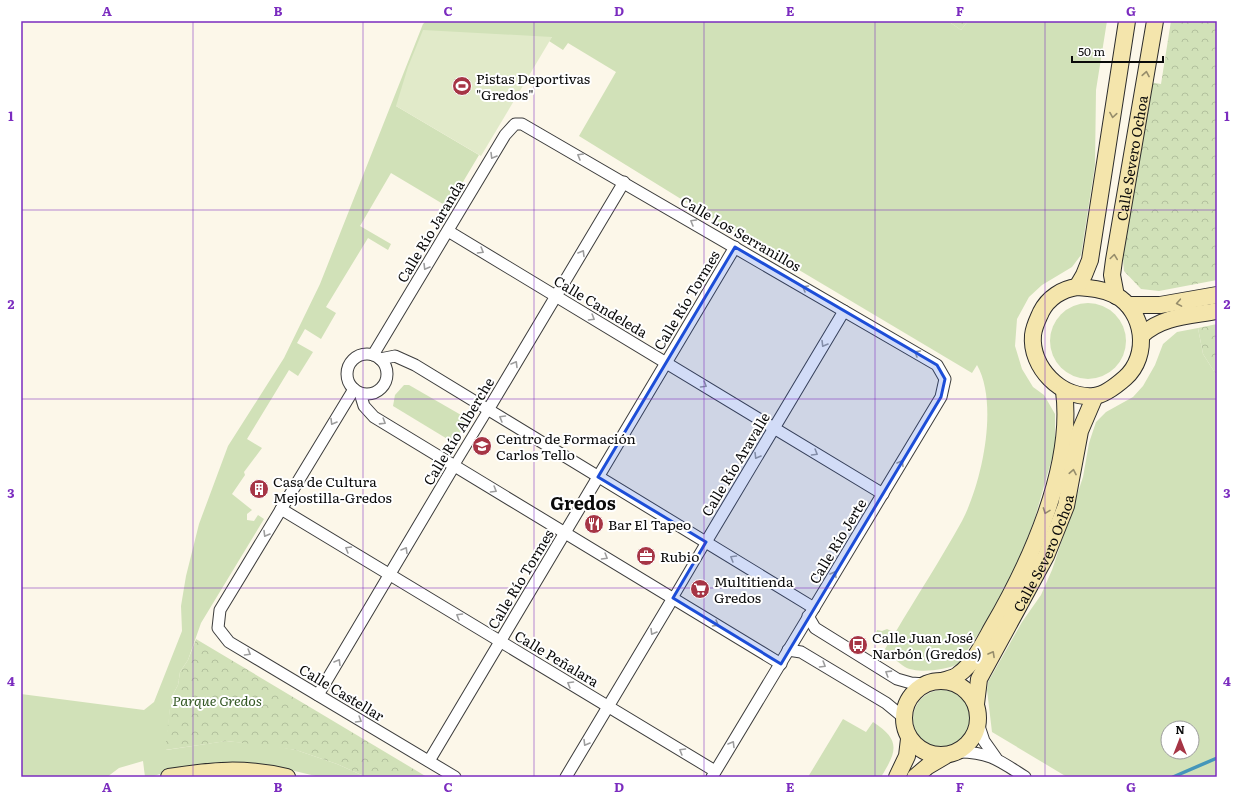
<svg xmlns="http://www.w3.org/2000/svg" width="1238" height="798" font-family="Literata,serif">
<defs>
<pattern id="park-crowns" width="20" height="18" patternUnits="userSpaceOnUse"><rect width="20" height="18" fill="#d1e1b8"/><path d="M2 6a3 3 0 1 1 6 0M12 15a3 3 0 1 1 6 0" fill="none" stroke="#b2c09d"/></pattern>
</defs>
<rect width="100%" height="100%" fill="#fcf7e9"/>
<g fill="#d1e1b8" fill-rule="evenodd">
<path d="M426 21H948L961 30 968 21H1107L1096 90 1095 165 1081 255 1072 267 1042 285 1029 297 1017 319 1015 346 1022 369 1033 387 1044 395 1055 414V448L1034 521 1019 560 993 612 958 664C946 670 917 674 905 667 898 663 891 655 885 649L888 644 875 636 877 630 882 631 887 629 895 633C917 596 941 559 962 521 982 483 999 404 977 365L972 373 715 220 579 136 616 72 568 43 563 50 549 41 552 37 396 106 479 155 448 207 391 173 360 226 391 244 388 250 368 238 326 307 336 313 321 339 305 329 297 343 313 352 298 376 289 370 247 439 262 448 244 472 245 475 232 494 252 510 247 514V520L254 521 258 515 264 519 201 623 188 660 180 672 178 685 171 698 166 750 226 741 267 745 296 750 337 764 366 777H320L269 765 238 763 163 773 151 777H145L143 761 119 768 107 777H21V694L144 710 154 702 182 631 181 606 186 576 199 524 228 446 284 358 320 284 423 24Z"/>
<circle cx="1088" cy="341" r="38"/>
<path d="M1198 328 1203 354 1217 376V777H1067L992 732 987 690 988 682 1022 622 1041 595 1052 570 1083 477 1089 443 1096 422 1106 412 1133 397 1143 386 1155 365 1163 344 1177 332ZM1168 728H1192V752H1168Z"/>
<polygon points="404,385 409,385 468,419 454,443 393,406 395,395"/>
<circle cx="942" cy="719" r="29"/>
<path d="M843 719 866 732 873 722C901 740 897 751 881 777H808Z"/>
</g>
<g fill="url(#park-crowns)">
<polygon points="948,21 968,21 961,30"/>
<polygon points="1171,21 1217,21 1217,280 1159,291 1141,289 1124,271 1122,248 1149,82 1161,84"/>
<polygon points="1217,324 1217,376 1203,354 1198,328"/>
<polygon points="196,639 427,777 366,777 337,764 296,750 227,741 165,750 171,698 178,685 180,672 188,660"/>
</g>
<polygon fill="#e1eac9" points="423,30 552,37 481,156 396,106 408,67"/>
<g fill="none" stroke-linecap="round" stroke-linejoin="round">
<polyline stroke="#4596ba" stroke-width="3.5" points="1173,777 1217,758"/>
<g stroke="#3d3d3d" stroke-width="11">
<g id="pedestrian">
<polyline points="454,466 488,410"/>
<polyline points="673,598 706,542"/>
</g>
</g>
<g stroke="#3d3d3d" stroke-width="13">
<g id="minor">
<polyline points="448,231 883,494"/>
<circle cx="367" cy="374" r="20"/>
<polyline points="373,355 505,135 515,124 522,124 937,365 945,379 941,397 712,777"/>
<polyline points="380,359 395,356 415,365 814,608"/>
<polyline points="354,389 220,610 218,628 229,642 455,777"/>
<polyline points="360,393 364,406 374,417 781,664"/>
<polyline points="488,410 624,182"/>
<polyline points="281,509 715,771"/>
<polyline points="706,542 844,311"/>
<polyline points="808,616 815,628 897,679 911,683 925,684"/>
<polyline points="788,650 801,652 886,703 903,717"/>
<polyline points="318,695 454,466"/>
<polyline points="979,726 984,741 996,758"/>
<path d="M959 752C990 752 1000 761 1025 777"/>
<polyline points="429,761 735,247"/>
<polyline points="566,777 673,598"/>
</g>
</g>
<g stroke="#2c2c2c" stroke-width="18">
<g id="secondary">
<path d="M1077 287C1090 288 1103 289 1115 295 1145 311 1150 356 1125 378 1117 385 1105 395 1094 396 1061 399 1030 367 1033 335 1034 326 1038 319 1041 312 1048 298 1062 289 1077 287Z"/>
<polyline points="1077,287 1084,275 1090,260 1127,21"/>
<path id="s1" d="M1116 296 1112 275 1114 260 1155 21"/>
<polyline points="1128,305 1160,305 1217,295"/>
<path d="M1142 335C1162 316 1190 316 1217 311"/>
<circle cx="941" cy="718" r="37"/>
<path d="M942 681C948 679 955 678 959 674 974 663 983 644 992 628 1030 563 1074 467 1064 391"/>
<path id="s2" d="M976 704 979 679 1046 556 1066 506 1080 431 1095 396"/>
<path d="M169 777C212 770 244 767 287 777"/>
<polyline points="897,777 907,756 909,739"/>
<polyline points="915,777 928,766 945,756"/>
</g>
</g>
<use href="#pedestrian" stroke="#fff" stroke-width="9"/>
<use href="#minor" stroke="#fff" stroke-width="11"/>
<use href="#secondary" stroke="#f4e5ac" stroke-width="16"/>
</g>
<defs><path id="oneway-chevron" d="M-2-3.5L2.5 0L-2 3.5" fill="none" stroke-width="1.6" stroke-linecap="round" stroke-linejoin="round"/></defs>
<g stroke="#968d6b">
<use href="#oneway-chevron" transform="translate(1146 74) rotate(-80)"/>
<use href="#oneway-chevron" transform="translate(1113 115) rotate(99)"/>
<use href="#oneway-chevron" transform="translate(1114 257) rotate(-82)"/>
<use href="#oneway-chevron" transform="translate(1179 303) rotate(170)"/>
<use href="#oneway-chevron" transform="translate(1073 472) rotate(-79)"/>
<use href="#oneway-chevron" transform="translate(1046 511) rotate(110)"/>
<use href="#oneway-chevron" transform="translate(992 654) rotate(-61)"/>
</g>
<g stroke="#9d9d9d">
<use href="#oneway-chevron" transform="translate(493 156) rotate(121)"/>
<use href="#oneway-chevron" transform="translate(580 156) rotate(-150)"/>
<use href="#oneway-chevron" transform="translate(693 222) rotate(-150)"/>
<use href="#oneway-chevron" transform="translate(481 251) rotate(31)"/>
<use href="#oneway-chevron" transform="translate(582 253) rotate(-59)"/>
<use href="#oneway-chevron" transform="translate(426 267) rotate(121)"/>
<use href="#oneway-chevron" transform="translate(805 288) rotate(-150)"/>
<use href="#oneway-chevron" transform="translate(592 318) rotate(31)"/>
<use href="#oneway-chevron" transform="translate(824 344) rotate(121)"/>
<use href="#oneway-chevron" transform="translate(917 353) rotate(-150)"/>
<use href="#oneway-chevron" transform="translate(515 364) rotate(-59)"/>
<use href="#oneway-chevron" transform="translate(704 385) rotate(31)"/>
<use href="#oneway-chevron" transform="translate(502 418) rotate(-149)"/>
<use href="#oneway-chevron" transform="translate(333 422) rotate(121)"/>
<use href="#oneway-chevron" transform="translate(383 422) rotate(32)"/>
<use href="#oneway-chevron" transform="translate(815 453) rotate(31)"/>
<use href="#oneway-chevron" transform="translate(757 456) rotate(121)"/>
<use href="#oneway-chevron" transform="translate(901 463) rotate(-59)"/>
<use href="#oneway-chevron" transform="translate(494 490) rotate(31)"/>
<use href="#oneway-chevron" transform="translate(266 534) rotate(121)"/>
<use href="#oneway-chevron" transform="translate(348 549) rotate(-149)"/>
<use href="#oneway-chevron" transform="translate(405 550) rotate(-59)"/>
<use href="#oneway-chevron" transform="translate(605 557) rotate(31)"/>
<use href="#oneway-chevron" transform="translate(733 558) rotate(-149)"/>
<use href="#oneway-chevron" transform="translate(834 574) rotate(-59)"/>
<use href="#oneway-chevron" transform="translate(459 616) rotate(-149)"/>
<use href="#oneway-chevron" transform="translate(716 624) rotate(31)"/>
<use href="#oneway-chevron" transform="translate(653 632) rotate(121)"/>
<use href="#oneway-chevron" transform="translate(248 653) rotate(31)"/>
<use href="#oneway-chevron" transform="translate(338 662) rotate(-59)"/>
<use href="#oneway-chevron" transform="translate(823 665) rotate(31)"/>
<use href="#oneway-chevron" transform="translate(888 673) rotate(-148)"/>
<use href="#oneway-chevron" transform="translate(570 684) rotate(-149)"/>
<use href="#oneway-chevron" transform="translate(359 720) rotate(31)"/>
<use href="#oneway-chevron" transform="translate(586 743) rotate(121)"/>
<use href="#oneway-chevron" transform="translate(732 744) rotate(-59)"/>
<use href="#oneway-chevron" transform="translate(682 751) rotate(-149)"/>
</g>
<path fill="#1d4ed8" fill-opacity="0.2" stroke="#1d4ed8" stroke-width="3" stroke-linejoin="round" d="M735 247 937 365 945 379 941 397 781 664 673 598 706 542 598 477Z"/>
<path fill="none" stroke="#7b2cbf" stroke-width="1" stroke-opacity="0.55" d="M193 21V777M363 21V777M534 21V777M704 21V777M875 21V777M1045 21V777M21 210H1217M21 399H1217M21 588H1217"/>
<defs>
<g id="stadium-disc" transform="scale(1)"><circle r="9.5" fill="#a63545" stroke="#fff"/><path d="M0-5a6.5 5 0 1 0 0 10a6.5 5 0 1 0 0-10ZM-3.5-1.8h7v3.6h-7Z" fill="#fff"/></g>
<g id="university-disc" transform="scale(1)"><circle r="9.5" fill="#a63545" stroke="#fff"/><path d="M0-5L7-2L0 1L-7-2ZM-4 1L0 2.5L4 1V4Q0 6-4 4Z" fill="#fff"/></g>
<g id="building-disc" transform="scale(1)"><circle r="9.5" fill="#a63545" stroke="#fff"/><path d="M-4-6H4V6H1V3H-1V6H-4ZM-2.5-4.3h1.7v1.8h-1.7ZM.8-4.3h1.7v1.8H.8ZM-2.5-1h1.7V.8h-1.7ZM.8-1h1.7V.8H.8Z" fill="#fff"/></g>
<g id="restaurant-disc" transform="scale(1)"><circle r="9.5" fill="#a63545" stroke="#fff"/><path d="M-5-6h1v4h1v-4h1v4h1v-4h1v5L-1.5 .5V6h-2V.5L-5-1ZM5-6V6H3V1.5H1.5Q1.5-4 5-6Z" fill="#fff"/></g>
<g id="office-disc" transform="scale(1)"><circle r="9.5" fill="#a63545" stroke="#fff"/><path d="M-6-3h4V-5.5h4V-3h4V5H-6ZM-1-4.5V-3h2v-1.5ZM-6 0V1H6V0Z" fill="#fff"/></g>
<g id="supermarket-disc" transform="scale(1)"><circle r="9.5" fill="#a63545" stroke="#fff"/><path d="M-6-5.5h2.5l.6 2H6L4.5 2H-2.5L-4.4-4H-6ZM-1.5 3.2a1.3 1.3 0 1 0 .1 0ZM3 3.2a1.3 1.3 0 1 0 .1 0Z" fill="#fff"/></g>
<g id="bus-disc" transform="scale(1)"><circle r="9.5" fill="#a63545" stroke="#fff"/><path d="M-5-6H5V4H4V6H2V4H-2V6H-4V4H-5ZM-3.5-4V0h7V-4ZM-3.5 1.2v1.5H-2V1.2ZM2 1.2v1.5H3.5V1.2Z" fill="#fff"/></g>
</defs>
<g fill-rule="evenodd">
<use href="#stadium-disc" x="462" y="86"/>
<use href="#university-disc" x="482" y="446"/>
<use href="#building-disc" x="259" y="489"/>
<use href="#restaurant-disc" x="594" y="524"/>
<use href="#office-disc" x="646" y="556"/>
<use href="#supermarket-disc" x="700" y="589"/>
<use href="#bus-disc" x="858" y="645"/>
</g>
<g text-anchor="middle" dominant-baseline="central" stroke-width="4" stroke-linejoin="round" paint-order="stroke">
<g font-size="14" fill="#0a0a0a" stroke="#fff" text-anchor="start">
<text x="476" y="78">Pistas Deportivas<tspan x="476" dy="16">"Gredos"</tspan></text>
<text x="496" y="438">Centro de Formación<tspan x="496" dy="16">Carlos Tello</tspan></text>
<text x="273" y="481">Casa de Cultura<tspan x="273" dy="16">Mejostilla-Gredos</tspan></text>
<text x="608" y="524">Bar El Tapeo</text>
<text x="660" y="556">Rubio</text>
<text x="714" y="581">Multitienda<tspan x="714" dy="16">Gredos</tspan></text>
<text x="872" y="637">Calle Juan José<tspan x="872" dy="16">Narbón (Gredos)</tspan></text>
</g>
<g font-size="14" fill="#0a0a0a" stroke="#fff">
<text stroke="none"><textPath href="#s1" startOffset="140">Calle Severo Ochoa</textPath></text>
<text transform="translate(430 231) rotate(-59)">Calle Río Jaranda</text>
<text transform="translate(741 233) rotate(30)">Calle Los Serranillos</text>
<text transform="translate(686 300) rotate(-59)">Calle Río Tormes</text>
<text transform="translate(601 306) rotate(31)">Calle Candeleda</text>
<text transform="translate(458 431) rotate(-59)">Calle Río Alberche</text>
<text transform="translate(735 464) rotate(-59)">Calle Río Aravalle</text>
<text transform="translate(837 541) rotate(-59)">Calle Río Jerte</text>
<text stroke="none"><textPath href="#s2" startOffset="167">Calle Severo Ochoa</textPath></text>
<text transform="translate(520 579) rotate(-59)">Calle Río Tormes</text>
<text transform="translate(557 658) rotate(31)">Calle Peñalara</text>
<text transform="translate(342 692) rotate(31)">Calle Castellar</text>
</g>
<g font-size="14" font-style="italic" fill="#335724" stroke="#fff">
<text x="217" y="700">Parque Gredos</text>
</g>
<g font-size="18" font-weight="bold" fill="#0a0a0a" stroke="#fff">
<text x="583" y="502">Gredos</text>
</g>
</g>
<rect width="1238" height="798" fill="none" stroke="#ffffff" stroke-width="44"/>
<g transform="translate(1180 740)"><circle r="19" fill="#ffffff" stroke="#9d9d9d"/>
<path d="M0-3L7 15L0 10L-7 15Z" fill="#a63545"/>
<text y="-6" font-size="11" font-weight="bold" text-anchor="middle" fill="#0a0a0a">N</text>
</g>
<path d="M1072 56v6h91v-6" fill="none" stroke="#0a0a0a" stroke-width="2"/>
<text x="1078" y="56" font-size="12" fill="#0a0a0a" stroke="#ffffff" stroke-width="3" paint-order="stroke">50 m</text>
<rect x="22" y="22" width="1194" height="754" fill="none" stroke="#7b2cbf" stroke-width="1.5"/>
<g font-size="13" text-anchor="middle" font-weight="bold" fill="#7b2cbf">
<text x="107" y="16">A</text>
<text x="278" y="16">B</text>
<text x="448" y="16">C</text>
<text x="619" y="16">D</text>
<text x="790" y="16">E</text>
<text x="960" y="16">F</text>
<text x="1131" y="16">G</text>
<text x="11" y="121">1</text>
<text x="1227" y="121">1</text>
<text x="11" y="309">2</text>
<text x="1227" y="309">2</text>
<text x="11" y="498">3</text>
<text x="1227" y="498">3</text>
<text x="11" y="686">4</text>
<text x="1227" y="686">4</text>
<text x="107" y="792">A</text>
<text x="278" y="792">B</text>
<text x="448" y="792">C</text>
<text x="619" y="792">D</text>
<text x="790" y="792">E</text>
<text x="960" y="792">F</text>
<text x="1131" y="792">G</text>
</g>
</svg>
